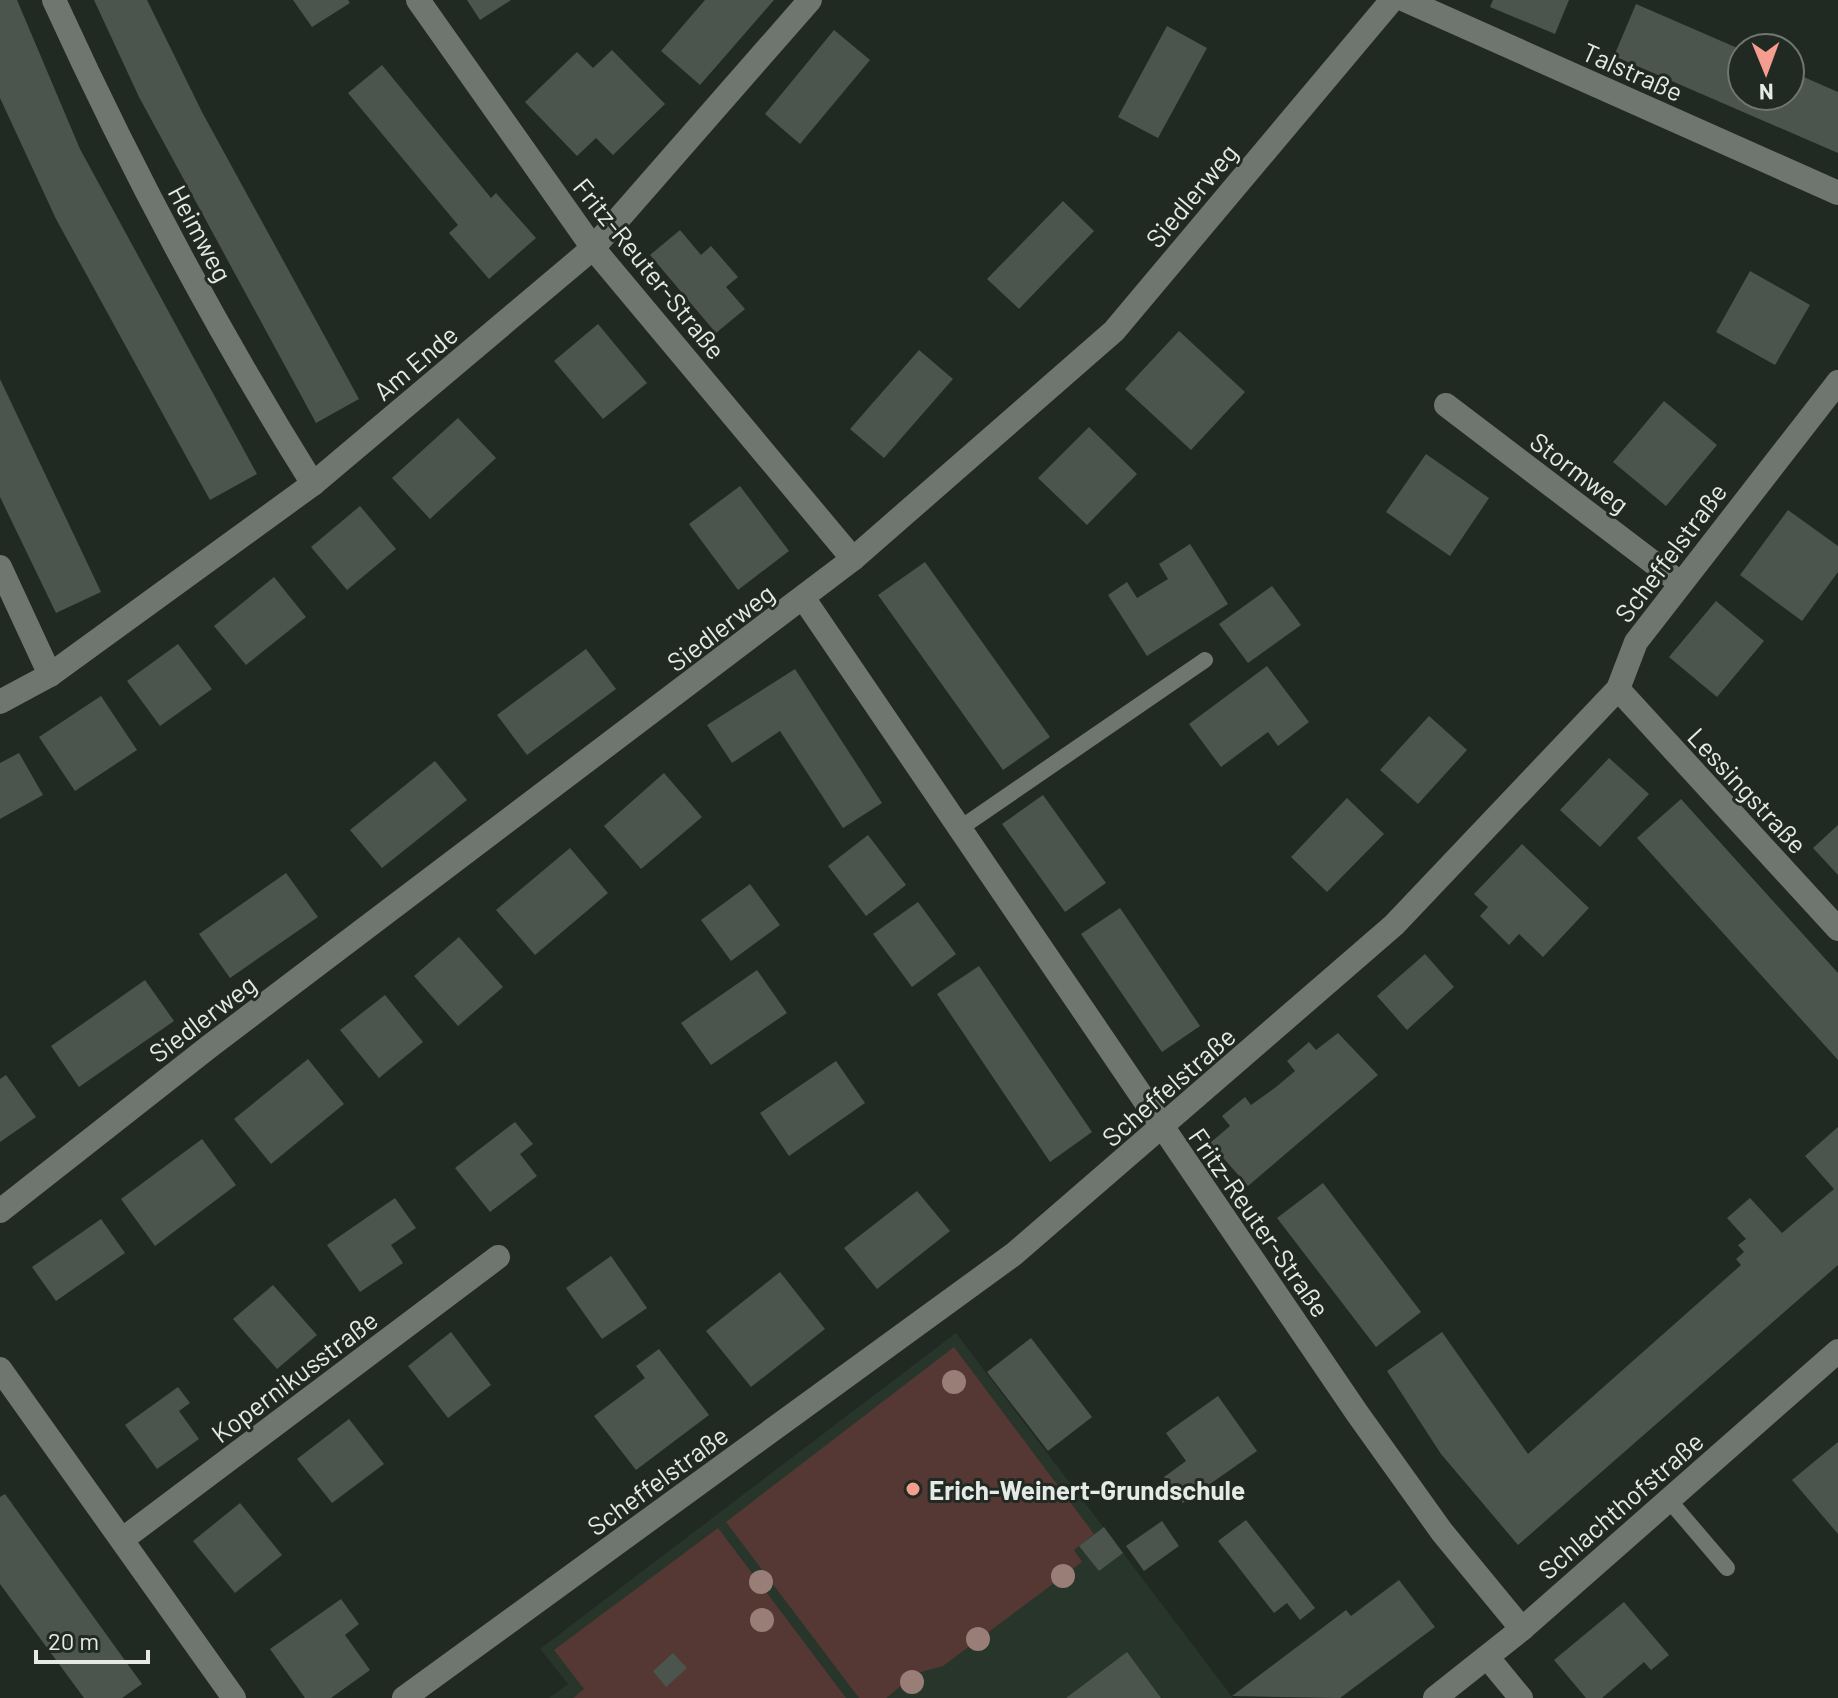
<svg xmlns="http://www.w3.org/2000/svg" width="1838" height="1698" font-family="Barlow,sans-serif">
<rect width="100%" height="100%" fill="#212923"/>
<polygon fill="#28352b" points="956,1333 1233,1698 549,1698 568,1684 540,1649"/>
<g fill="#553833">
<polygon points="954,1347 1094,1534 1074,1550 1082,1562 943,1666 917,1673 886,1698 859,1698 726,1522"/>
<polygon points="718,1528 846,1698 573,1698 584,1689 554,1650"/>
</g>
<g fill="#4b544d">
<polygon points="0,0 17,0 80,149 257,474 210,500 56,219 0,98"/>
<polygon points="94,0 147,0 202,112 359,399 316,423 139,97"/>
<polygon points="293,0 348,0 350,3 312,27"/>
<polygon points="467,0 511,0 480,20"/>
<polygon points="705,0 774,0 700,85 661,51"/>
<polygon points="1493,0 1569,0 1555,34 1490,7"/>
<polygon points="1636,4 1742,50 1742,96 1790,96 1790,71 1838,92 1838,153 1614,56"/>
<polygon points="1167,26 1207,48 1158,138 1118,117"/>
<polygon points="834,30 870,60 800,144 765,114"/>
<polygon points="612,50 665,104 613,155 596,138 577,156 525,102 577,52 593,68"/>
<polygon points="382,65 491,198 496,193 536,238 489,279 449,233 458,225 348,93"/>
<polygon points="1063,201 1094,231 1019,309 987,279"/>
<polygon points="680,230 701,255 711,246 738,277 726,287 745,309 716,333 650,255"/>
<polygon points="1750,271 1810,305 1775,365 1716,332"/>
<polygon points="598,324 647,383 603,419 554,361"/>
<polygon points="1179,331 1245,392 1191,450 1125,389"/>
<polygon points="919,350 953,379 884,458 850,429"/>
<polygon points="0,379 101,592 56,613 0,497"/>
<polygon points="1664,401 1717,445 1666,506 1613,462"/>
<polygon points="458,418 496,458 430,519 392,478"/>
<polygon points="1089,427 1137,474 1087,525 1038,478"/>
<polygon points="1426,454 1489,498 1450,556 1386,512"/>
<polygon points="740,486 789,551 738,590 689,524"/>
<polygon points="360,506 396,549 347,590 311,547"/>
<polygon points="1788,510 1838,546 1838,572 1802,621 1740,575"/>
<polygon points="1190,544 1228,604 1147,656 1108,595 1127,582 1137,598 1168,579 1159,564"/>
<polygon points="925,562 1050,737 1003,770 878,595"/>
<polygon points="274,577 306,617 246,665 214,626"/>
<polygon points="1272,586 1301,625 1248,663 1219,624"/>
<polygon points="1716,601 1764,641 1717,697 1669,657"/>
<polygon points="178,644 212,689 160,726 127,681"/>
<polygon points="586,649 616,689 527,755 497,715"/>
<polygon points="1267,666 1309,722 1278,746 1268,732 1221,767 1189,724"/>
<polygon points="795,669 882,803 843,828 780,731 732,763 707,725"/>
<polygon points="101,696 137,750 75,791 39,737"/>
<polygon points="1429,716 1467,750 1418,804 1380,770"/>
<polygon points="19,753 43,795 0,819 0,763"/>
<polygon points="1609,758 1649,794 1600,847 1560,810"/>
<polygon points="435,761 467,800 382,868 350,830"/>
<polygon points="664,773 702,817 641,869 604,826"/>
<polygon points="1043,795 1106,883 1065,912 1002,824"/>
<polygon points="1347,798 1384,834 1327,892 1291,857"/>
<polygon points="1681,799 1838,973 1838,1060 1637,838"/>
<polygon points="1838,825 1838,875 1813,848"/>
<polygon points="868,835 906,885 866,916 828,866"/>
<polygon points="1522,844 1589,908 1543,957 1519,934 1509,945 1480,916 1488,907 1474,894"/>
<polygon points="570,848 608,893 535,955 496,910"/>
<polygon points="286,873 318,917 230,978 199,934"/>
<polygon points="750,884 780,925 731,961 701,920"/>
<polygon points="918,902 956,954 912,987 873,934"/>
<polygon points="1120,908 1200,1026 1162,1052 1081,934"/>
<polygon points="459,937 503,987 458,1026 414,976"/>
<polygon points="1425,954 1454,987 1407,1030 1377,996"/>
<polygon points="979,966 1092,1132 1050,1162 937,994"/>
<polygon points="757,970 787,1013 711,1065 681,1023"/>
<polygon points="145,980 174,1021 79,1087 51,1046"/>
<polygon points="385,995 423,1042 379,1078 340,1030"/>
<polygon points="1338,1033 1378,1075 1248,1186 1210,1143 1230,1126 1222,1116 1245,1097 1251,1105 1276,1087 1295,1071 1287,1061 1309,1042 1316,1050"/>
<polygon points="308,1059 344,1104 271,1164 234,1119"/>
<polygon points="836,1061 865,1103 789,1156 760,1113"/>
<polygon points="6,1075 36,1117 0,1142 0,1079"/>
<polygon points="515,1122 533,1144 520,1154 537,1176 490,1212 455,1168"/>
<polygon points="1838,1127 1838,1265 1518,1545 1441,1454 1387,1371 1442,1332 1528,1454 1741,1265 1736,1259 1744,1252 1738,1245 1746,1239 1727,1218 1750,1198 1782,1233 1834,1189 1805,1156"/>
<polygon points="202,1139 236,1185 155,1246 121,1199"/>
<polygon points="1323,1183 1421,1312 1376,1347 1277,1218"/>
<polygon points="917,1191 950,1231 877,1289 844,1248"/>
<polygon points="395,1198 416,1228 391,1245 403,1263 360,1292 327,1245"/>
<polygon points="101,1219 125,1253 56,1301 32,1267"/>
<polygon points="611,1256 647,1308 602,1339 566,1288"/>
<polygon points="780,1272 825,1329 751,1387 706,1331"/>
<polygon points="273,1285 317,1335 277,1369 233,1319"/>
<polygon points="451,1332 491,1385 448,1418 408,1366"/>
<polygon points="1031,1338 1092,1417 1048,1451 987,1372"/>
<polygon points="659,1349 709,1415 636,1470 594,1416 645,1378 636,1366"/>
<polygon points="178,1387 190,1403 179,1411 199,1439 157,1469 125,1425"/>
<polygon points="1218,1396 1257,1451 1183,1503 1164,1477 1186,1461 1166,1433"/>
<polygon points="349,1419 384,1464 332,1503 297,1459"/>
<polygon points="1838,1442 1838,1534 1792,1480"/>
<polygon points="5,1494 142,1684 122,1698 84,1698 0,1584 0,1497"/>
<polygon points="240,1503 282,1555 235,1593 193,1541"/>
<polygon points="1246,1520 1315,1608 1300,1620 1287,1603 1274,1613 1218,1541"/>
<polygon points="1162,1521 1179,1546 1144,1571 1126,1546"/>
<polygon points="1104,1527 1123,1553 1099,1571 1079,1546"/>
<polygon points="1399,1580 1435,1627 1340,1698 1232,1696 1346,1610 1351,1616"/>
<polygon points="341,1599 359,1624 345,1635 370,1670 331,1698 305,1698 270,1649"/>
<polygon points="1624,1602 1669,1655 1651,1670 1644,1662 1602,1698 1586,1698 1554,1660"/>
<polygon points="1127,1652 1161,1698 1066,1698"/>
<polygon points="673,1653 687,1668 666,1687 653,1671"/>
</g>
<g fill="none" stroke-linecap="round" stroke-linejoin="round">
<g stroke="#6e766f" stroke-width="16">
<polyline points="959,829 1205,660"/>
<polyline points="1668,1499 1727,1568"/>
</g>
<g stroke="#6e766f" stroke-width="24">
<path d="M54 0C130 167 216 329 313 484"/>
<polyline points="418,0 593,248 853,559"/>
<polyline points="1405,0 1838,193"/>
<polyline points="1446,405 1680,583"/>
<polyline points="0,567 50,675"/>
<polyline points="804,599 1357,1413 1442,1532 1522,1629"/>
<polyline points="1618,689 1838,929"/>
<polyline points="0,702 50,675 313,484 593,248 810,0"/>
<polyline points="0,1211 210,1046 853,559 1114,331 1392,0"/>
<polyline points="0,1369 234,1698"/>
<polyline points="123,1539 498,1257"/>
<polyline points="1488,1658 1521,1698"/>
<polyline points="404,1698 1014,1254 1394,925 1618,689 1636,642 1838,382"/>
</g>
<polyline stroke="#6e766f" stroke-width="24" points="1435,1698 1522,1629 1838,1351"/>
</g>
<g fill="#987e76">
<circle cx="954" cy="1382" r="12"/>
<circle cx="1063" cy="1576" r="12"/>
<circle cx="761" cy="1582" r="12"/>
<circle cx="762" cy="1620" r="12"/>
<circle cx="978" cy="1639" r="12"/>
<circle cx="912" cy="1682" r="12"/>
</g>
<circle fill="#f59d8e" stroke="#212923" stroke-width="3" cx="913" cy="1489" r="8"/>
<g text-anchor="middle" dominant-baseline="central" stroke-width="6" stroke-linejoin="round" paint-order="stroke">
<g font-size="26" fill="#e5eae6" stroke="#212923">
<text transform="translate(1633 71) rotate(24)">Talstraße</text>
<text transform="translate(1191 195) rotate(-50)">Siedlerweg</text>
<text transform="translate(201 233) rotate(62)">Heimweg</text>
<text transform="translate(650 268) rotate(51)">Fritz-Reuter-Straße</text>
<text transform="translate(415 362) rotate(-40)">Am Ende</text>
<text transform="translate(1580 472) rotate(37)">Stormweg</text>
<text transform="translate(1670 552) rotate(-53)">Scheffelstraße</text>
<text transform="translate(720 627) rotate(-37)">Siedlerweg</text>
<text transform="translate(1748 790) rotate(47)">Lessingstraße</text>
<text transform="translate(202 1018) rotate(-37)">Siedlerweg</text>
<text transform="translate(1168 1086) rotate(-41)">Scheffelstraße</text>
<text transform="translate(1260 1222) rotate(55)">Fritz-Reuter-Straße</text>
<text transform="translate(294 1376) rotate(-37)">Kopernikusstraße</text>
<text transform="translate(657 1480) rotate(-36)">Scheffelstraße</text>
<text transform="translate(1620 1505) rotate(-41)">Schlachthofstraße</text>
</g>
<g font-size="26" font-weight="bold" fill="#e5eae6" stroke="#212923" text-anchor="start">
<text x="929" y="1489">Erich-Weinert-Grundschule</text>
</g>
</g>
<g transform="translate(1766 72) rotate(179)"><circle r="38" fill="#212923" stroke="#6f7671" stroke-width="2"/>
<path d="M0-6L14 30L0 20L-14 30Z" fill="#f59d8e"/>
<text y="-12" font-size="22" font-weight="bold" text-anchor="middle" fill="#e5eae6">N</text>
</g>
<path d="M36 1650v12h112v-12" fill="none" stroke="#e5eae6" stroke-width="4"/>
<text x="48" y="1650" font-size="24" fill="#e5eae6" stroke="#212923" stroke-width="6" paint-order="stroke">20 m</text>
</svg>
